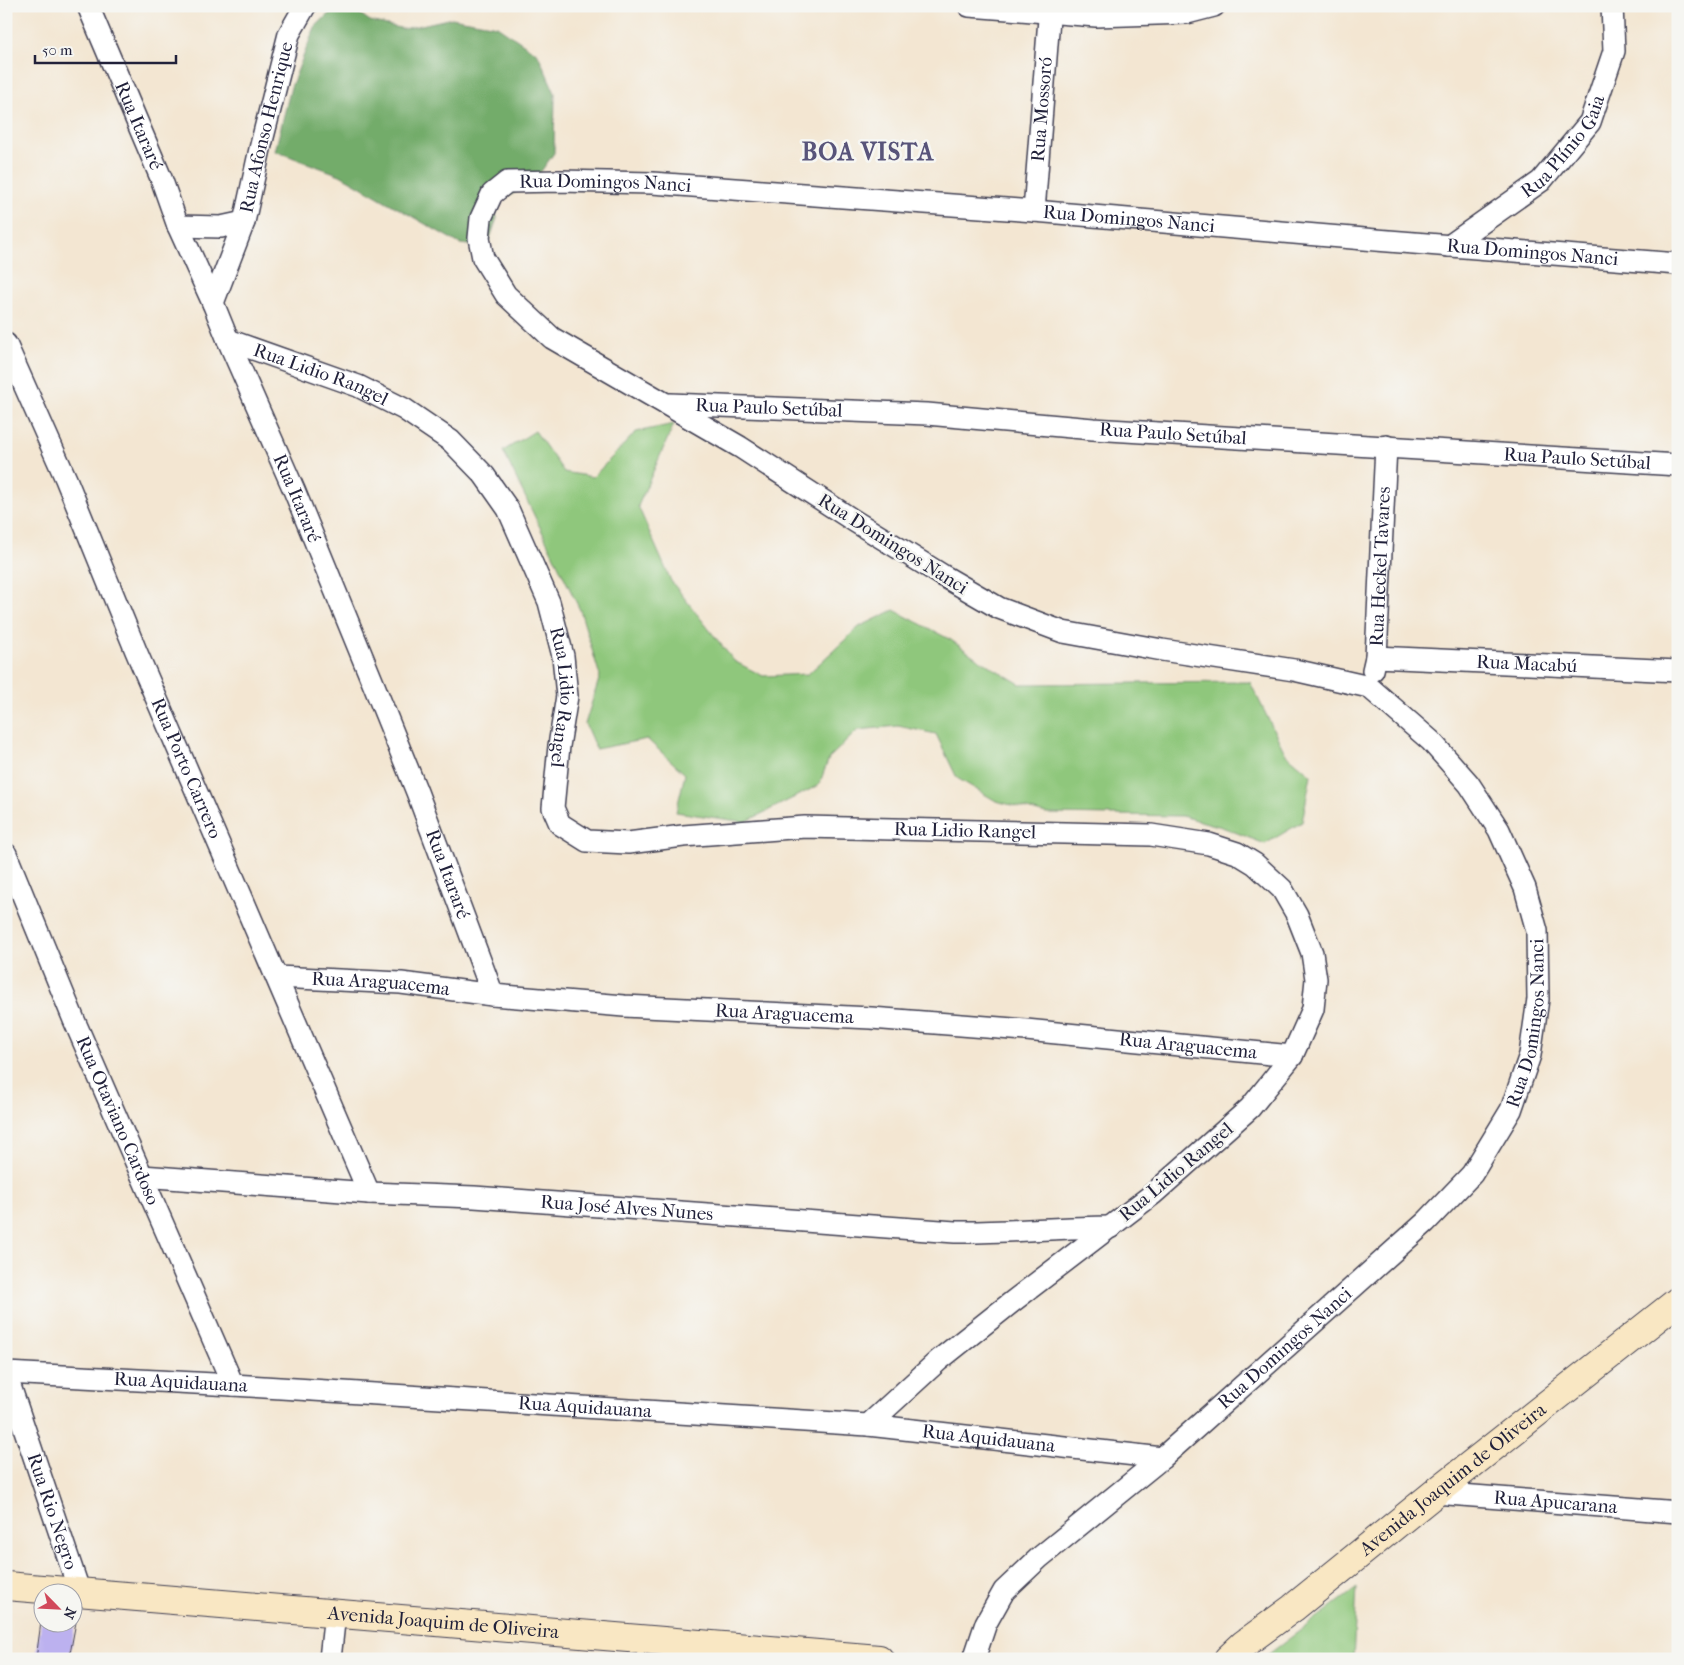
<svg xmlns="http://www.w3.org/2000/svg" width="1684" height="1665" font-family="'IM FELL French Canon',serif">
<rect width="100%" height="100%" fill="#f6f6f2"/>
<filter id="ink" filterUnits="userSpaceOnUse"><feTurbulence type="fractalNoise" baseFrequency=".02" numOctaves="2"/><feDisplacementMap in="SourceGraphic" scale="10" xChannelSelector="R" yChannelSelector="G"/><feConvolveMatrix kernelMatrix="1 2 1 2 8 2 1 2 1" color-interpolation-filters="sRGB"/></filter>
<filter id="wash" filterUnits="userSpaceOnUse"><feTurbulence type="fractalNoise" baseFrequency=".0096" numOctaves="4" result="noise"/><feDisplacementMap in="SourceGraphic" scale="20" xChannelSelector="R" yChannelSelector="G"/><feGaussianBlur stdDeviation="1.12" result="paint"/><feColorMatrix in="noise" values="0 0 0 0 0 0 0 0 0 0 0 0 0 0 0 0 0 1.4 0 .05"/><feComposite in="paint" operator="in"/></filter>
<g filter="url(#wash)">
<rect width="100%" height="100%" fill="#f3e6d2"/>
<g fill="#8fc77b" stroke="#58745b">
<polygon points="674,424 638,506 671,581 734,661 763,676 808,674 859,627 894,610 951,640 978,659 1020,684 1250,682 1285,753 1311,775 1302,822 1265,844 1222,827 1182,816 1046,814 996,801 957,778 936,734 898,726 858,730 829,758 819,785 745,822 676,812 685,774 647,739 596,749 585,724 600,676 580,610 503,451 535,431 564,472 593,477 636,432"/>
<polygon points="1357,1588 1353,1659 1262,1659"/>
</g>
<polygon fill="#73ac6b" stroke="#4a6753" points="337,6 349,6 370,21 404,29 452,18 497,26 538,54 555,93 554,153 535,180 493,206 497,218 487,247 460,244 340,175 275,151 291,87 315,27"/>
<g id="blocks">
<polygon fill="#bcb1ef" points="41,1622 76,1622 69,1659 36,1659"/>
</g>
</g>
<g filter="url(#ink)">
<use href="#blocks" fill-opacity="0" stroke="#413f52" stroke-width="1"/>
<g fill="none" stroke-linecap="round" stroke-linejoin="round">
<g stroke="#413f52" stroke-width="24">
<g id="street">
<path id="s1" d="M88 6 161 178 178 226 213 303 228 340 294 490 373 683 417 792 493 995"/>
<polyline points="969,6 1096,16 1187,13 1214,6"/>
<path id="s2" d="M1034 211 1050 6"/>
<polyline points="178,226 221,227 244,222"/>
<path id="s3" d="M1449 246 1541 181 1590 122 1614 51 1612 6"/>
<path id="s4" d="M213 303 244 222 260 149 289 34 305 6"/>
<path id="s5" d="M228 340 358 386 404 409 451 441 484 475 508 509 549 602 563 656 567 696 559 746 553 808 560 824 587 841 628 843 683 836 805 827 1151 835 1209 844 1237 853 1255 864 1282 889 1297 915 1312 953 1316 979 1313 1009 1292 1056 1250 1108 1153 1194 1012 1302 939 1360 868 1425"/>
<path id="s6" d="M6 344 66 479 136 651 369 1193"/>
<path id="s7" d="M670 404 927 414 1093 429 1678 465"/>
<path id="s8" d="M1376 657 1678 671"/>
<path id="s9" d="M1373 670 1376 657 1386 446"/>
<path id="s10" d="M6 854 74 1020 233 1385"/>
<path id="s11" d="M277 977 401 983 493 995 624 1006 871 1018 1026 1030 1292 1056"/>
<path id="s12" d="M142 1176 369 1193 474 1197 955 1232C1007 1233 1058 1227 1111 1227"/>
<path id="s13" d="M6 1373 233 1385 868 1425 1162 1458"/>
<path id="s14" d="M6 1374 80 1593"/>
<path id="s15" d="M1435 1493 1678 1512"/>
<polyline points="330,1659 335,1613"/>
<path id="s16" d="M974 1659 986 1623 1004 1591 1039 1558 1162 1458 1426 1222 1472 1174 1511 1110 1530 1055 1538 999 1537 931 1525 888 1499 830 1469 784 1431 741 1369 687 1294 670 1162 650 1063 632 999 608 942 575 856 522 740 447 552 338 506 295 483 258 479 238 481 218 492 194 507 182 560 181 652 183 1034 211 1376 240 1678 264"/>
</g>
</g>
<g stroke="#413f52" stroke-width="30">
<g id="secondary">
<path id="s17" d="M6 1586 879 1659"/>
<path id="s18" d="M1228 1659 1244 1644 1293 1608 1435 1493 1678 1301"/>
</g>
</g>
<use href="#street" stroke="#fff" stroke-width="21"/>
<use href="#secondary" stroke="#f9e7c3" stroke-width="28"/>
</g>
</g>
<g text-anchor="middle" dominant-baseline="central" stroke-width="5" stroke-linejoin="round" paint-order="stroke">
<g font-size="19" fill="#22223b" stroke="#f6f6f2">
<text stroke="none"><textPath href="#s2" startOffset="102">Rua Mossoró</textPath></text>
<text stroke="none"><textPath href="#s1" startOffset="130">Rua Itararé</textPath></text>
<text stroke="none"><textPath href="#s4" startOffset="184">Rua Afonso Henrique</textPath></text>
<text stroke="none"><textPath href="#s3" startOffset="154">Rua Plínio Gaia</textPath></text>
<text stroke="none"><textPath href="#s16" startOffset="2455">Rua Domingos Nanci</textPath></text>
<text stroke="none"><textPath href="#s16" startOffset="2980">Rua Domingos Nanci</textPath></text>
<text stroke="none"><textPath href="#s16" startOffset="3385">Rua Domingos Nanci</textPath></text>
<text stroke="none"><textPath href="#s5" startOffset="99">Rua Lidio Rangel</textPath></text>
<text stroke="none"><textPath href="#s7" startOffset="99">Rua Paulo Setúbal</textPath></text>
<text stroke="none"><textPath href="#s7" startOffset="504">Rua Paulo Setúbal</textPath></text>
<text stroke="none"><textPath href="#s7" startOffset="909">Rua Paulo Setúbal</textPath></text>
<text stroke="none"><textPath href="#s1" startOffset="535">Rua Itararé</textPath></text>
<text transform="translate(893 544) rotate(32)">Rua Domingos Nanci</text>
<text stroke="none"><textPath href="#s9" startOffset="104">Rua Heckel Tavares</textPath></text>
<text stroke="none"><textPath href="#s8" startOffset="151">Rua Macabú</textPath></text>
<text stroke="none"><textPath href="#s5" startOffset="534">Rua Lidio Rangel</textPath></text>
<text stroke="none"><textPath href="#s6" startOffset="461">Rua Porto Carrero</textPath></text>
<text stroke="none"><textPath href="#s5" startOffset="1074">Rua Lidio Rangel</textPath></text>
<text stroke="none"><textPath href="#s1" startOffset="940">Rua Itararé</textPath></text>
<text stroke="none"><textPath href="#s11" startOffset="104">Rua Araguacema</textPath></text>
<text stroke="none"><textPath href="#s11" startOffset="509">Rua Araguacema</textPath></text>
<text stroke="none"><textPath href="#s16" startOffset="866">Rua Domingos Nanci</textPath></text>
<text stroke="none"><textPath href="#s11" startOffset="914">Rua Araguacema</textPath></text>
<text stroke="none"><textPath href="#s10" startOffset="289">Rua Otaviano Cardoso</textPath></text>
<text transform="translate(1176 1172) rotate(-40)">Rua Lidio Rangel</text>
<text stroke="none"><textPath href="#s12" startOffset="486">Rua José Alves Nunes</textPath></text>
<text stroke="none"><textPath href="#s16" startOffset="446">Rua Domingos Nanci</textPath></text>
<text stroke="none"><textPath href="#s13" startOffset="175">Rua Aquidauana</textPath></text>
<text stroke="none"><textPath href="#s13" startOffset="580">Rua Aquidauana</textPath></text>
<text stroke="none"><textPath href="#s13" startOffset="985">Rua Aquidauana</textPath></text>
<text stroke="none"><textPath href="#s18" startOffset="288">Avenida Joaquim de Oliveira</textPath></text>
<text stroke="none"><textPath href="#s15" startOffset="121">Rua Apucarana</textPath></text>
<text stroke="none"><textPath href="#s14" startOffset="145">Rua Rio Negro</textPath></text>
<text stroke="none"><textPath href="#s17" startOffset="439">Avenida Joaquim de Oliveira</textPath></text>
</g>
<g font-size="24" font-weight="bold" letter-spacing="1" fill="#58547a" stroke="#f6f6f2">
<text x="868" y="152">BOA VISTA</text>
</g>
</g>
<rect width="1684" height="1665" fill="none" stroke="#f6f6f2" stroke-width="25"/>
<g transform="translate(58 1608) rotate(114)"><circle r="24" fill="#f6f6f2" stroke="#a1a1a9"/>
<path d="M0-4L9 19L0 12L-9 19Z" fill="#d1495b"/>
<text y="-8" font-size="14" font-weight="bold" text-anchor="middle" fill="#22223b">N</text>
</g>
<path d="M35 55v8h141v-8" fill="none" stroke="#22223b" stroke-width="2.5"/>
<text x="42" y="55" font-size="15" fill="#22223b" stroke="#f6f6f2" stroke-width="4" paint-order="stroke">50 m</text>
</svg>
